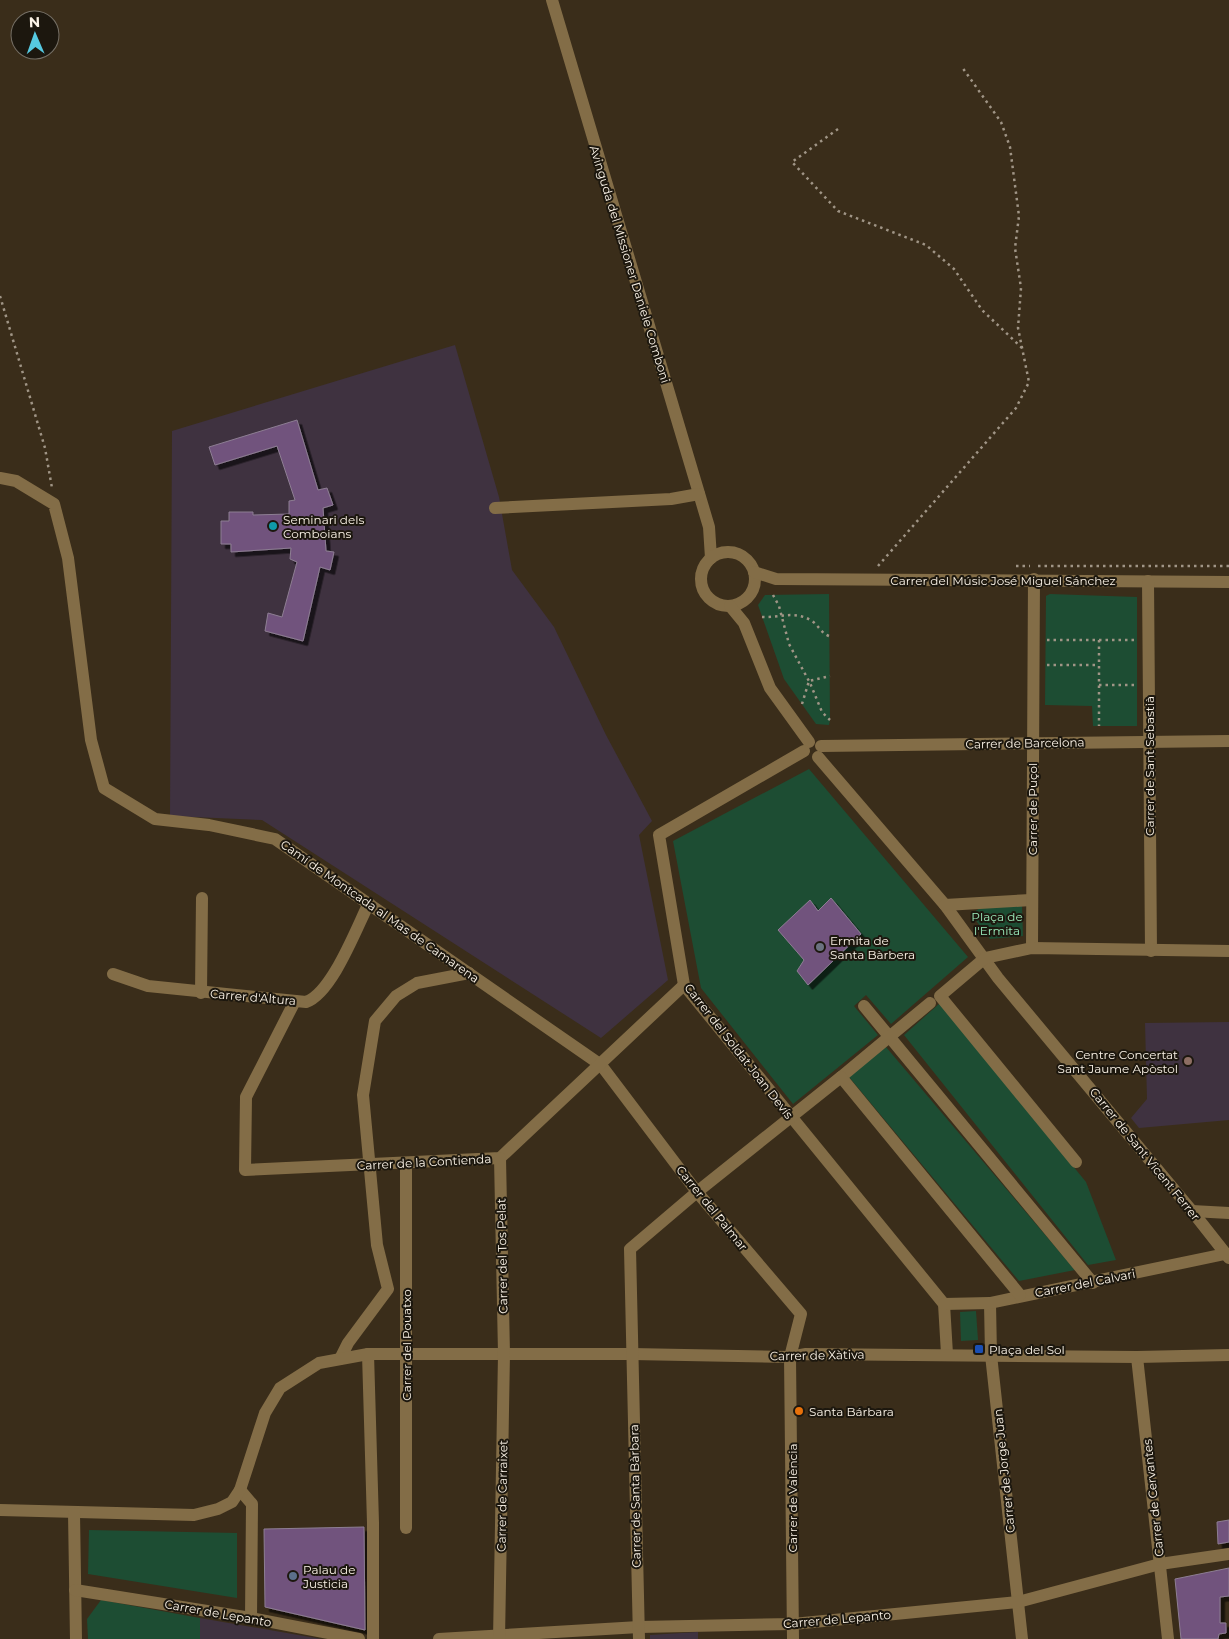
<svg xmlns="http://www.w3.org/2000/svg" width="1229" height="1639" font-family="Montserrat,sans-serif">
<defs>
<filter id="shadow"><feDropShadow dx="4.5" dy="4.5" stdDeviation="0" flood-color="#0009"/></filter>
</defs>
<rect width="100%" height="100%" fill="#3a2d1a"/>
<g fill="#3f3240">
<polygon points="455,345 499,497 512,570 554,627 606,735 652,821 639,835 668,980 601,1038 262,820 170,816 172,431"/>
<polygon points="1229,1022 1229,1120 1139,1128 1131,1118 1147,1099 1145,1023"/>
<polygon points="200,1618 321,1639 200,1639"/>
<polygon points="698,1632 698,1639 650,1639 650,1635"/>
</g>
<g fill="#1d4d33">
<polygon points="829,594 830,720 829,725 816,724 784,679 758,605 765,595"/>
<polygon points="1050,594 1137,597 1137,726 1093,726 1092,706 1045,705 1046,596"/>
<polygon points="809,769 968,957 891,1024 866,995 854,1006 878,1035 793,1104 701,988 673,841"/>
<polygon points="1022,905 1023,936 990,939 971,914 980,908"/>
<polygon points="940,1003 1086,1182 1116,1260 1088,1265 904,1035"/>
<polygon points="886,1047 1075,1270 1019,1281 849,1077"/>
<polygon points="976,1311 978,1340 961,1341 960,1312"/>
<polygon points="89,1530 237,1533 237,1598 88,1574"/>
<polygon points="101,1600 200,1618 200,1639 88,1639 87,1619"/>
</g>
<g fill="#71537d" stroke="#8d7e93" filter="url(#shadow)">
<polygon points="297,420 318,490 327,488 333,505 323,508 326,551 334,552 330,570 320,567 303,641 265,631 268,613 282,617 297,562 290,559 291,548 231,552 231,544 221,544 221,521 229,521 229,512 253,512 253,515 289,514 289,501 295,500 277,446 215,465 209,447"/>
<polygon points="831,898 861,934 808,985 797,971 804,960 778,930 810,900 818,911"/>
<polygon points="1229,1520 1229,1542 1218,1544 1217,1522"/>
<polygon points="364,1527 365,1630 265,1607 264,1529"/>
<polygon points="1229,1568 1229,1596 1220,1597 1220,1623 1226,1623 1226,1633 1219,1634 1218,1639 1181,1639 1175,1579"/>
</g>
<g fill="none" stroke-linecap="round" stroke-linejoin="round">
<g stroke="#a09586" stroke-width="2.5" stroke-dasharray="2.5 4" stroke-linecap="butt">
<polyline points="838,129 792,162 838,211 926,245 954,269 982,310 1022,348"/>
<polyline points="0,296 45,448 52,488"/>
<polyline points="878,566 1016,408 1029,382 1018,328 1021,288 1015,248 1019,216 1010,147 1001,122 962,67"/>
<polyline points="1016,566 1030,566"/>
<polyline points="1038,566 1229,566"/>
<polyline points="773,595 779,606 789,644 810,683 822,712 830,720"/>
<path d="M762 617C779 618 795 610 812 621 819 626 821 633 829 636"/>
<polyline points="1047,640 1099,640 1099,726"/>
<polyline points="1099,640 1135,640"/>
<polyline points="1047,665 1099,665"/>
<polyline points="1099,685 1136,685"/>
<polyline points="802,704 809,681 830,676"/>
</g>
<g stroke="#836d47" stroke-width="12">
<polyline points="552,0 709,527 711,558"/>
<polyline points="0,478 16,481 54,504 68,558 91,740 104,788 155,819 209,825 275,839 601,1065 697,1192 801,1314 790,1357 793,1639"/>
<polyline points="495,508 671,499 699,494"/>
<circle cx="728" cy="579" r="27"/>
<polyline points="754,572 776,579 1229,582"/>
<polyline points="1148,581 1151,951"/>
<polyline points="730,606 744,623 770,688 809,742"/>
<polyline points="821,746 1229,741"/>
<polyline points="804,751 659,835 684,985 944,1304 947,1354"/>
<polyline points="818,757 945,905 998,978 1192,1211 1229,1258"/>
<polyline points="945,905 1031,900"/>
<polyline points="1032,948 1034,579"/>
<path d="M113 974 148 986 306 1002C332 993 356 929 369 903"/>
<polyline points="201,993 202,898"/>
<polyline points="295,1001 246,1097 245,1170 500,1158 684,985"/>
<polyline points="864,1006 1093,1283"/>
<polyline points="841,1077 930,1003"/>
<polyline points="1076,1162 940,996 985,958 1032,948 1229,951"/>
<polyline points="406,1163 406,1528"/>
<polyline points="1192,1211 1229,1213"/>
<polyline points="990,1303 991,1355 1022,1639"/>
<polyline points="944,1304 990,1303 1225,1254"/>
<polyline points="368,1354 373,1523 373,1639"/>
<polyline points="1137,1357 1168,1639"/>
<polyline points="340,1359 348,1343 388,1289 377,1245 363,1095 375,1021 396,996 417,983 469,973"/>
<polyline points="240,1490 252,1504 251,1618"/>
<polyline points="0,1510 194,1515 218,1509 232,1502 240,1490 265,1413 280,1388 319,1363 368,1354 632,1354 790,1357 806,1354 1137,1357 1229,1355"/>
<polyline points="74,1513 76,1639"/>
<polyline points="75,1590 251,1618 359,1639"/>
<polyline points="439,1639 639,1627 793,1624 1018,1602 1160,1564 1229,1554"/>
<polyline points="499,1639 504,1354 500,1158"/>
<polyline points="639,1639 630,1249 697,1192 841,1077 1020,1295"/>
</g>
</g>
<circle fill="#0f9aa8" stroke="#1c170e" stroke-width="2" cx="273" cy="526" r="5"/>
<circle fill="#6b7280" stroke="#1c170e" stroke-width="2" cx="820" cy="947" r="5"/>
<circle fill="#8d6e63" stroke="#1c170e" stroke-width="2" cx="1188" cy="1061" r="5"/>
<rect fill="#1a4fb4" stroke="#1c170e" stroke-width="2" x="974" y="1344" width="10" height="10" rx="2.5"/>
<circle fill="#e8710a" stroke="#1c170e" stroke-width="2" cx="799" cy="1411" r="5"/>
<circle fill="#5c6f8a" stroke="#1c170e" stroke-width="2" cx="293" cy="1576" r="5"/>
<g text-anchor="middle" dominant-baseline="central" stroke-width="4" stroke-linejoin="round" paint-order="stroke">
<g font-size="12" fill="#fbf3e7" stroke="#1c170e">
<text transform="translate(630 264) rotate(73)">Avinguda del Missioner Daniele Comboni</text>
<text x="1003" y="580">Carrer del Músic José Miguel Sánchez</text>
<text transform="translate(1025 743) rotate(-1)">Carrer de Barcelona</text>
<text transform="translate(1149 766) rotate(-90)">Carrer de Sant Sebastià</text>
<text transform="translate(1032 809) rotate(-90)">Carrer de Puçol</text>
<text transform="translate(380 911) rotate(35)">Camí de Montcada al Mas de Camarena</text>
<text transform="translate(253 997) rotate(5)">Carrer d'Altura</text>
<text transform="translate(739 1051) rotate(52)">Carrer del Soldat Joan Devís</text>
<text transform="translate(1145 1154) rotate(51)">Carrer de Sant Vicent Ferrer</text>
<text transform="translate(424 1162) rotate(-3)">Carrer de la Contienda</text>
<text transform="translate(712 1208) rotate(51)">Carrer del Palmar</text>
<text transform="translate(502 1256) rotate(-91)">Carrer del Tos Pelat</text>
<text transform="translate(1085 1283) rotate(-11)">Carrer del Calvari</text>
<text transform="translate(406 1345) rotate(-90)">Carrer del Pouatxo</text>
<text transform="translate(817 1355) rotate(-1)">Carrer de Xàtiva</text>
<text transform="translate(1004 1471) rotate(-96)">Carrer de Jorge Juan</text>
<text transform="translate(502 1496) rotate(-89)">Carrer de Carraixet</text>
<text transform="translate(635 1496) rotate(-91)">Carrer de Santa Bàrbara</text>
<text transform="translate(792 1498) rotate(-90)">Carrer de València</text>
<text transform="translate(1153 1498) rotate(-96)">Carrer de Cervantes</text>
<text transform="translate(218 1613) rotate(10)">Carrer de Lepanto</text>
<text transform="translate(837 1619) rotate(-5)">Carrer de Lepanto</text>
</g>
<g font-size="12" fill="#fbf3e7" stroke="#1c170e" text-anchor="start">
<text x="283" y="519">Seminari dels<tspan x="283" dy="14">Comboians</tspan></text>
<text x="830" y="940">Ermita de<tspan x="830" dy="14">Santa Bàrbera</tspan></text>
<text x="1178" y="1054" text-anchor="end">Centre Concertat<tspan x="1178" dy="14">Sant Jaume Apòstol</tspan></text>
<text x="989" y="1349">Plaça del Sol</text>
<text x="809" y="1411">Santa Bárbara</text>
<text x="303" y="1569">Palau de<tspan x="303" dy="14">Justicia</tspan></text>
</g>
<g font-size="12" fill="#9bebbb" stroke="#1c170e">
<text x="997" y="916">Plaça de<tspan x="997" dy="14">l'Ermita</tspan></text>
</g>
</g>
<g transform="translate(35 35) rotate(358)"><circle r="24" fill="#1c170e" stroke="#756f65"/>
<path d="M0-4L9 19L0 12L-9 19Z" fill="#56c9e0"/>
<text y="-8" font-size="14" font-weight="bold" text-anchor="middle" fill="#fbf3e7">N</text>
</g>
</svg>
